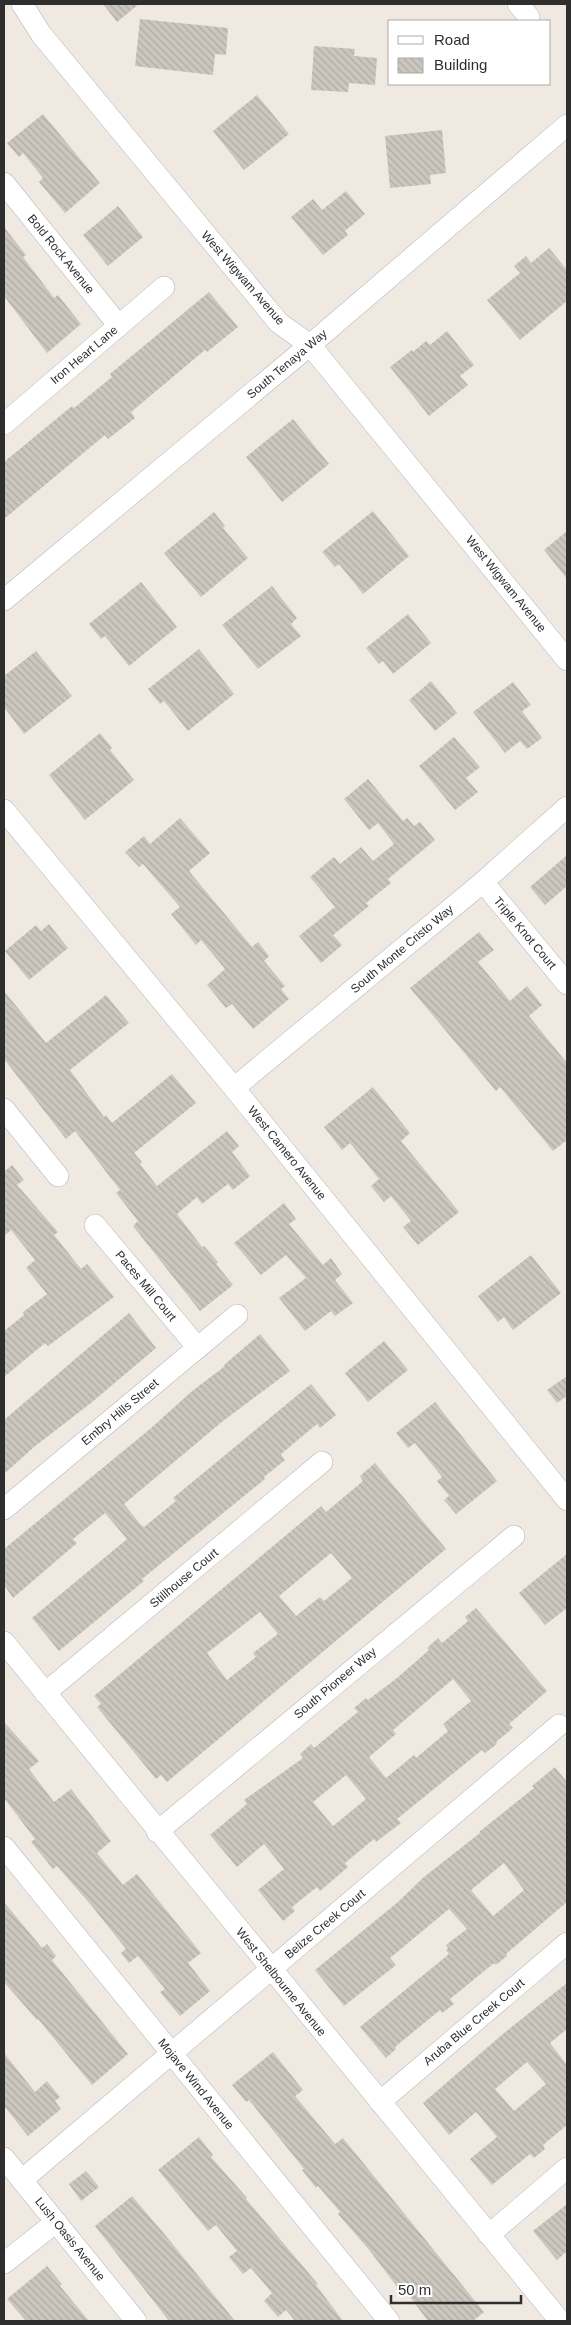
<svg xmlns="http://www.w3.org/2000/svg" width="571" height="2325" font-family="Arial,sans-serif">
<defs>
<pattern id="building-back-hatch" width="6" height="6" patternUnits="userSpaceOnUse" patternTransform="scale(1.25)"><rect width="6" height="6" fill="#cbc7bf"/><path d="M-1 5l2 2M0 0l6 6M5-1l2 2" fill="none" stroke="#afaba4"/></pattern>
</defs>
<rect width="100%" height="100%" fill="#efe9e1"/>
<g fill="url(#building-back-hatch)" fill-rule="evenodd">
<polygon points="103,4 139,4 117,22"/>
<polygon points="140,19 228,28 226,55 215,54 213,75 135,66"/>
<polygon points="314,46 355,49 354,56 377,58 375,85 349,83 348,92 311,90"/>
<polygon points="257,95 289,134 244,170 213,131"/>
<polygon points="43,114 100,183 65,213 39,182 43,178 23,153 19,157 7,143"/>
<polygon points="442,130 446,173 430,175 431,184 390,188 385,136"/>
<polygon points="346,191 365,214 345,231 348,235 323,255 291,217 313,199 322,210"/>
<polygon points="118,206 143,237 108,266 83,235"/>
<polygon points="4,227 26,255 23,257 54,298 58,295 81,324 47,353 4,296"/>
<polygon points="549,248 567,270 567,301 520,340 487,300 520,273 514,266 526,256 531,263"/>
<polygon points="209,292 238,327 207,352 205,350 131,412 135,418 108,439 105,435 4,519 4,462 72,406 74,408 112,377 110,374"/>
<polygon points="447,331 474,365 460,376 468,385 429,416 390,367 412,350 413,352 426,341 430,345"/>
<polygon points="293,419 329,464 282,502 246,457"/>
<polygon points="373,511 409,556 363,594 339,564 335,567 322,552"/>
<polygon points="214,512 225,526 223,528 248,558 201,597 164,553"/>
<polygon points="567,531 567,579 544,550"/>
<polygon points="141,582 177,627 129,666 105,636 101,639 89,624"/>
<polygon points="272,586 297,618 291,624 301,636 258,669 222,625"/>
<polygon points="408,614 431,643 393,674 383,661 379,664 366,648"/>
<polygon points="199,649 234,694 188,731 164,701 160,704 148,689"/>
<polygon points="36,651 72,696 24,734 4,707 4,676"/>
<polygon points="431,681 457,713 435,731 409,700"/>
<polygon points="513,682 531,705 522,711 542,738 527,749 520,741 505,753 473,712"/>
<polygon points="100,733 112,748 110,750 134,780 85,820 49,775"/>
<polygon points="454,737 480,767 466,778 478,792 455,810 419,766"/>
<polygon points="368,779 403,821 407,818 414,826 420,822 435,840 388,879 391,883 366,903 369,906 333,935 342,945 321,963 299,936 335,907 310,877 334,857 340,864 361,847 373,861 394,844 378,823 369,830 344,799"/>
<polygon points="180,818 210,853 189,871 252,947 258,942 269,956 264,961 285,986 281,989 289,999 253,1029 232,1004 226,1008 207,985 225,969 201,940 196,945 171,914 180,907 143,864 139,867 125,852 144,836 150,844"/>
<polygon points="567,855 567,886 545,905 530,887"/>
<polygon points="49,924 68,948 29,980 5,951 36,925 41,931"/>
<polygon points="479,932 494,950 478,962 510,1001 527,986 542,1005 529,1016 567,1063 567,1140 553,1151 500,1087 496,1091 410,988"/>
<polygon points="4,991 46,1043 106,995 129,1023 70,1070 104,1117 106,1115 112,1123 172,1074 196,1103 134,1153 142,1162 140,1164 157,1186 227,1131 239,1146 232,1152 250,1176 233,1190 228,1184 202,1204 197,1197 177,1214 202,1247 204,1246 218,1262 216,1264 233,1285 200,1311 133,1226 138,1221 116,1193 120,1190 75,1131 66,1139 4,1059"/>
<polygon points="373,1087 410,1133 401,1141 459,1212 418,1245 403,1227 411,1221 391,1196 384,1202 371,1186 379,1179 350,1143 342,1150 324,1127"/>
<polygon points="12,1165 24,1180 17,1185 58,1232 54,1235 81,1269 87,1264 114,1297 48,1346 45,1343 4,1377 4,1331 24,1315 23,1312 47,1294 26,1268 35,1260 11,1230 4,1236 4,1169 5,1171"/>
<polygon points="284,1203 296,1219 289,1224 323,1265 331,1258 342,1274 335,1280 353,1303 335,1316 331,1311 305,1331 279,1298 306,1278 286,1255 261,1275 234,1243"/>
<polygon points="531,1255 561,1293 513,1330 504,1317 498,1322 478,1296"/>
<polygon points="129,1313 156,1348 91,1403 34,1447 4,1474 4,1420"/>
<polygon points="260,1334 290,1371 223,1421 124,1504 141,1525 144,1527 176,1501 173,1498 311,1384 336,1415 320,1428 317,1424 281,1454 285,1460 264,1477 265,1479 142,1579 144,1581 59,1651 32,1618 127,1539 105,1513 73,1539 77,1543 13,1598 4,1585 4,1549 150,1429 191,1392 225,1366 224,1365"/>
<polygon points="384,1341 408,1370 368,1402 345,1373"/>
<polygon points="567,1376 567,1396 557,1403 547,1390"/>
<polygon points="435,1402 497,1481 456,1514 444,1500 449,1496 437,1481 442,1477 415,1443 408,1448 396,1433"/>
<path d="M375 1463 446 1549 167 1782 161 1775 156 1779 97 1707 101 1704 94 1696 321 1506 326 1512 363 1481 360 1476ZM331 1553 352 1578 324 1601 320 1597 296 1616 279 1596ZM260 1612 278 1634 253 1653 256 1657 227 1680 207 1653Z"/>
<polygon points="567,1554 567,1608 545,1625 519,1593"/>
<path d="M476 1608 547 1691 509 1724 513 1728 496 1742 497 1744 485 1753 482 1750 397 1819 401 1823 376 1842 374 1839 345 1863 348 1867 320 1891 317 1887 292 1907 295 1911 283 1921 258 1890 284 1869 264 1844 237 1867 210 1835 247 1804 244 1800 303 1758 300 1754 311 1744 314 1748 358 1712 354 1708 366 1698 368 1700 397 1678 429 1650 427 1648 438 1638 442 1643 468 1621 465 1617ZM453 1679 471 1701 443 1724 448 1731 416 1758 414 1755 386 1778 369 1757 396 1734 393 1730ZM346 1775 366 1799 333 1826 313 1802Z"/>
<polygon points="4,1722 39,1761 29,1769 54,1802 71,1789 111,1841 97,1853 123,1885 137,1874 201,1953 188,1963 210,1991 180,2016 160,1992 165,1989 138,1956 129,1963 121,1953 126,1949 91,1905 57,1866 53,1869 31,1842 35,1839 4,1798"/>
<path d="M555 1767 567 1782V1902L506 1954 507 1956 496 1965 494 1963 450 1999 454 2004 442 2013 440 2010 395 2047 396 2049 386 2058 360 2027 449 1954 446 1950 448 1948 446 1945 467 1929 449 1909 390 1958 396 1965 344 2006 315 1970 398 1902 424 1877 480 1833 479 1832 534 1788 532 1786ZM504 1863 524 1890 493 1916 471 1890Z"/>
<polygon points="4,1902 42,1948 47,1944 56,1956 52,1960 128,2054 92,2085 38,2019 37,2020 4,1982"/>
<path d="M567 1983V2029L550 2043 567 2065V2125L543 2145 545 2149 534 2158 530 2154 492 2185 470 2159 497 2137 478 2114 476 2112 449 2135 423 2103 504 2033ZM527 2062 546 2084 514 2111 495 2089Z"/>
<polygon points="273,2052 303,2090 295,2096 335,2144 343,2138 484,2312 473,2321 428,2321 407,2293 404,2296 370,2251 338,2214 340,2212 318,2186 316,2188 302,2170 304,2169 249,2100 246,2102 232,2085"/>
<polygon points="4,2053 35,2092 47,2081 60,2097 55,2101 61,2109 28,2136 4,2106"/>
<polygon points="199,2137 213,2155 211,2157 247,2198 246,2199 318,2284 316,2285 343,2321 295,2321 286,2310 278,2317 264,2301 272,2293 251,2268 243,2274 229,2257 237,2251 216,2225 208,2231 158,2170"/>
<polygon points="86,2171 99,2187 81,2201 69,2184"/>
<polygon points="132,2196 166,2236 235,2321 169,2321 95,2226"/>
<polygon points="567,2204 567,2251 557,2260 533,2231"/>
<polygon points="47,2266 62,2284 60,2286 89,2321 26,2321 7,2299"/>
</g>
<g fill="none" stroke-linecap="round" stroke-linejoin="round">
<g stroke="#b4b7c1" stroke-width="22">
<g id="minor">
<polyline points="22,4 41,34 279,323 310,345 567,660"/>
<polyline points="518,4 529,17"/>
<polyline points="4,183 119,326"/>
<polyline points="4,424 164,287"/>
<polyline points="4,600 310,345 567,125"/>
<polyline points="4,810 234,1088 567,1500"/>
<polyline points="483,882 567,984"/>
<polyline points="234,1088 483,882 567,807"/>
<polyline points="4,1109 58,1176"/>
<polyline points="95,1225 198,1348"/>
<polyline points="4,1509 237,1315"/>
<polyline points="4,1642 560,2321"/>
<polyline points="45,1693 322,1462"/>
<polyline points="157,1832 514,1536"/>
<polyline points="4,1847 389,2321"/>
<polyline points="380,2102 567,1943"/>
<polyline points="4,2158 136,2321"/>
<polyline points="22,2180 559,1725"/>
<polyline points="489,2235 567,2168"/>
<polyline points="4,2263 56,2222"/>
</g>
</g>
<use href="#minor" stroke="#fff" stroke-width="21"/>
</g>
<g text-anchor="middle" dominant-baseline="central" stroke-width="5" stroke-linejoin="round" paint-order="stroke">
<g font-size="12" fill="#2e2e2e" stroke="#fff">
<text transform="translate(61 254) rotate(51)">Bold Rock Avenue</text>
<text transform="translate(243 278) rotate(49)">West Wigwam Avenue</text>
<text transform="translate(84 355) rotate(-40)">Iron Heart Lane</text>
<text transform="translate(287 364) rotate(-40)">South Tenaya Way</text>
<text transform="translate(506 584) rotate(51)">West Wigwam Avenue</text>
<text transform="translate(525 933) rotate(50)">Triple Knot Court</text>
<text transform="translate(402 949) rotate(-40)">South Monte Cristo Way</text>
<text transform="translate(287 1153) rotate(51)">West Camero Avenue</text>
<text transform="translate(146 1286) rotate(50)">Paces Mill Court</text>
<text transform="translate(120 1412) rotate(-40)">Embry Hills Street</text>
<text transform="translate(184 1578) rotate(-40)">Stillhouse Court</text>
<text transform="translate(335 1683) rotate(-40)">South Pioneer Way</text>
<text transform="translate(325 1924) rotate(-40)">Belize Creek Court</text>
<text transform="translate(281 1982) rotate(51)">West Shelbourne Avenue</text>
<text transform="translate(474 2022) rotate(-40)">Aruba Blue Creek Court</text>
<text transform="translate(196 2084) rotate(51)">Mojave Wind Avenue</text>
<text transform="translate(70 2239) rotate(51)">Lush Oasis Avenue</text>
</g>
</g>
<rect width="571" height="2325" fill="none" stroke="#2e2e2e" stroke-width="10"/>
<rect x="388" y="20" width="162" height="65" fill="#ffffff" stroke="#ababab"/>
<rect x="398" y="36" width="25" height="8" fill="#ffffff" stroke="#ababab"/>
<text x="434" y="45" font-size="15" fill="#2e2e2e">Road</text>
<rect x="398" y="58" width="25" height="15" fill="url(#building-back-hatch)" stroke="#ababab"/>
<text x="434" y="70" font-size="15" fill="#2e2e2e">Building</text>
<path d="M391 2295v8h130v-8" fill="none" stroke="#2e2e2e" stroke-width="2.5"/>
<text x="398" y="2295" font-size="15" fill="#2e2e2e" stroke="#ffffff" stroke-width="4" paint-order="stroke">50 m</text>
</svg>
